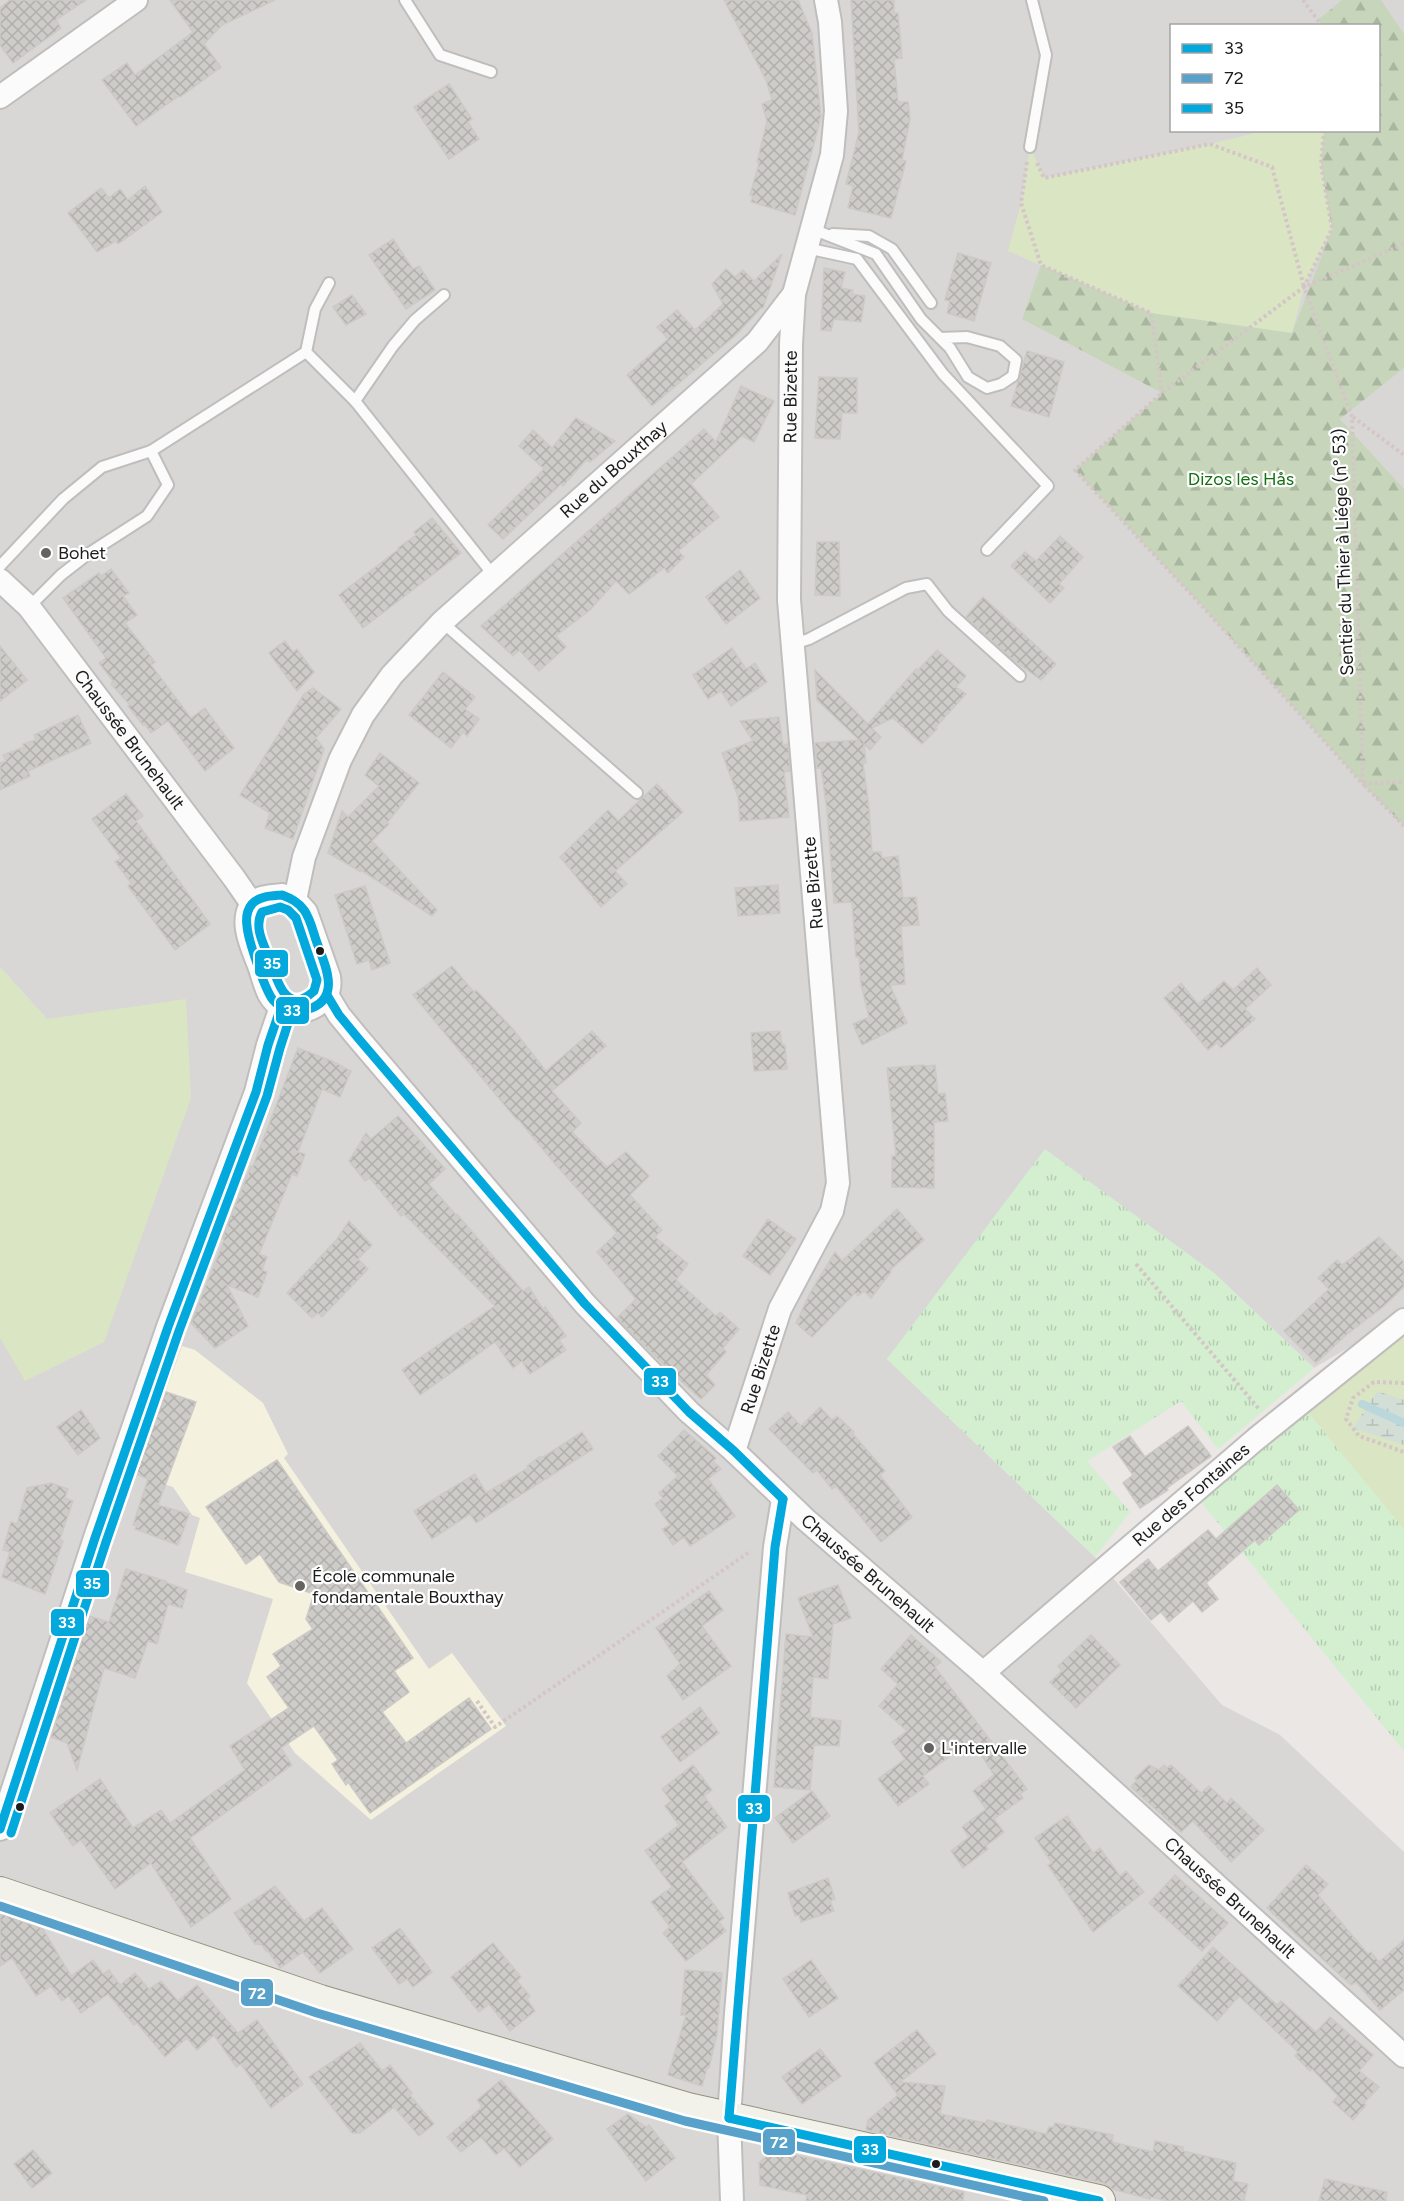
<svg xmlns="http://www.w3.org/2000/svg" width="1404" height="2201" font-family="Figtree,sans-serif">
<defs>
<pattern id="forest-firs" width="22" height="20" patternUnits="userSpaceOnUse" patternTransform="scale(1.5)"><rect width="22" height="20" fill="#c7d6bb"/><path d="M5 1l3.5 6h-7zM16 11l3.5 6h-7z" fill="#aab7a0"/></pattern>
<pattern id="wetland-marsh" width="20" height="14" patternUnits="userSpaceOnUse" patternTransform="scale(1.5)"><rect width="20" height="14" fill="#d3dfd6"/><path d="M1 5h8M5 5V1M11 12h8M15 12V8" fill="none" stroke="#b5bfb7"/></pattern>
<pattern id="park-tufts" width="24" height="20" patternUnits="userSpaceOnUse" patternTransform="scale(1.5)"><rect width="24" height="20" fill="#d3efd0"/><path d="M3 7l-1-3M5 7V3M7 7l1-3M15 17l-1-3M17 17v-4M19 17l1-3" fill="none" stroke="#b5ccb2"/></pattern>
<pattern id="building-cross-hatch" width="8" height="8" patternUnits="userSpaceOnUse" patternTransform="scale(1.5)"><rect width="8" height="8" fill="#ceccc9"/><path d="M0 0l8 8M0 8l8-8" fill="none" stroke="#b0afac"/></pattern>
</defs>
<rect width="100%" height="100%" fill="#eae7e4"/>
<path fill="#d9d7d6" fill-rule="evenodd" d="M0 0H1404V1315L1314 1368 1214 1273 887 1359 1095 1557 1222 1705 1280 1735 1404 1852V2201H0V1118L47 1019 0 967ZM1172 26H1378V130H1172Z"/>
<polygon fill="#f4f1df" points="182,1346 195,1350 263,1403 288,1454 284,1458 429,1669 452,1653 506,1726 371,1820 295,1753 247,1683 273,1599 185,1572 200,1518 192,1515 173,1487 136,1475"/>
<g fill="#dae5c4">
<polygon points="1264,131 1324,131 1321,164 1332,229 1304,287 1292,333 1151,313 1008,251 1021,203 1030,147 1044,178 1210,144"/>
<polygon points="0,967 47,1019 186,999 191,1098 104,1342 25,1381 0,1338"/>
<polygon points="1404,1326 1404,1605 1267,1449"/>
</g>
<polygon fill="url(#forest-firs)" points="1342,0 1381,0 1404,34 1404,368 1340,419 1404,489 1404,826 1363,784 1203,607 1075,470 1162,393 1022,319 1041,265 1151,313 1292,333 1332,229 1321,164 1324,131 1378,130 1378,26 1322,25 1318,20"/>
<polygon fill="url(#wetland-marsh)" points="1377,1391 1404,1400 1404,1445 1353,1428"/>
<g fill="url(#park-tufts)">
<polygon points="1045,1149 1214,1273 1314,1368 1218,1449 1181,1401 1087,1461 1130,1512 1095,1557 887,1359"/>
<polygon points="1307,1411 1404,1529 1404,1751 1201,1502"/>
</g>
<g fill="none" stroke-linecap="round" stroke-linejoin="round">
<polyline stroke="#bad7db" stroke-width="8" points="1362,1404 1404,1423"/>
</g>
<g fill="url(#building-cross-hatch)" stroke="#cdc9c6" stroke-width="1.5">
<polygon points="10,0 86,0 56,20 61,28 13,63 0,45 0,8"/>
<polygon points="170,0 275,0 222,25 204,44 221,67 180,97 179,96 136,126 102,80 127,63 135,75 193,32"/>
<polygon points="724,0 798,0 812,33 821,117 795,215 751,202 753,196 750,195 759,163 757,162 767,121 762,104 772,100 766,80"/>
<polygon points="851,0 894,0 894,13 898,13 902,58 894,59 898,102 908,102 910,119 902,160 906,161 891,218 848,208 853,186 846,184 859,132"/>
<polygon points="449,84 472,119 468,122 479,139 449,159 414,107"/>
<polygon points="145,186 162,212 118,244 116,241 97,252 68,213 101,188 109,198 120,189 128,200"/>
<polygon points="393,239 413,269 419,266 435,290 406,309 369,255"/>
<polygon points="958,253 991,263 974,321 947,313 950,301 945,300"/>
<polygon points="782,254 763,308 761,308 737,334 652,406 627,375 668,339 657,327 677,310 695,330 723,304 712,284 726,269 735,277 743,270 754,281"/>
<polygon points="824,268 845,272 841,288 853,290 852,294 865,296 861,322 834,319 831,331 821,330"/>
<polygon points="352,295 366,314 346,325 333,307"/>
<polygon points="1027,351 1064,362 1049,417 1011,406"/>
<polygon points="819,377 857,378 857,413 842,413 840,439 815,438"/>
<polygon points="741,386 774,401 754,442 742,436 691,484 719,517 678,551 684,557 668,573 664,568 629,594 616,581 590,610 556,636 566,647 539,671 519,650 513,656 481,626 704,429 716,442"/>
<polygon points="576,418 615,441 590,462 586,460 563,486 561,484 503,539 488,525 544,469 519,446 533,430 552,448"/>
<polygon points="432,518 461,553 363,628 339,595 399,549 398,548 416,535 414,532"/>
<polygon points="1060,536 1083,557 1059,584 1064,588 1050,603 1011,566 1025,552 1036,561"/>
<polygon points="817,542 839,542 840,596 815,595"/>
<polygon points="111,569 129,593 123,596 137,615 125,623 155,662 151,665 191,718 205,708 234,748 205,771 168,721 151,733 145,724 143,725 128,706 130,705 111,684 113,681 99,663 106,658 63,598 99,573 101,576"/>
<polygon points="740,570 760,598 726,624 706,597"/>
<polygon points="983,597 1056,664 1041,680 1012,659 966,617"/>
<polygon points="285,641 293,652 297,649 314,672 297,691 269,653"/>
<polygon points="0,646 27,680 0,701"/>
<polygon points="732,648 746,669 755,663 767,682 731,706 721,691 708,699 693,675"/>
<polygon points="937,650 966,676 956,687 966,694 935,728 937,729 922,744 893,718 872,728 881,737 870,750 864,744 866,763 863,763 869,808 872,852 881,852 882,858 898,856 903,898 916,897 919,925 901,926 905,984 890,985 907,1023 862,1045 853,1024 869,1017 861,985 859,957 856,957 852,902 834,903 827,810 821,768 817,768 815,743 859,740 817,700 815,670 868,724 916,669 918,670"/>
<polygon points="443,672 475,697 465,709 479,719 467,736 463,732 451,748 409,715"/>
<polygon points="313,688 341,709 316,738 324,749 293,839 265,828 270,813 240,795 304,694"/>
<polygon points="78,715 91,743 28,771 30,776 0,790 0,763 6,761 3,755 24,747 23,744 36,740 34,735"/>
<polygon points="779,717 783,745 788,744 790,771 784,772 789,817 740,821 738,797 722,753 753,741 740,721"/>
<polygon points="380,753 419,783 387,823 389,824 372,841 437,910 432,916 359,869 361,872 328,853 342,811 348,817 379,786 365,775"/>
<polygon points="657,784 683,812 615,871 627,884 601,907 560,857 608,810 618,821"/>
<polygon points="126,794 143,816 136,821 210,924 175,950 128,886 131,883 115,862 121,858 92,819"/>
<polygon points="778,885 780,913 738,916 735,888"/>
<polygon points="365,886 390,963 372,970 369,960 357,964 335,895"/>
<polygon points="452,966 474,992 476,990 513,1029 546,1071 592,1031 606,1046 552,1091 581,1123 572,1132 607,1167 626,1152 649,1176 630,1195 662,1230 655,1237 688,1264 676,1280 716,1316 720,1312 739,1329 723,1348 726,1352 706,1375 715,1385 701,1399 673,1374 617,1318 636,1299 597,1252 617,1233 555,1164 518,1119 517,1120 413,995"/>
<polygon points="1257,968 1271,985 1245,1009 1255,1019 1221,1048 1217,1043 1208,1050 1164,998 1181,983 1198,1004 1224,981 1233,990"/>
<polygon points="780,1031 782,1045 785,1045 787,1069 754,1071 751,1033"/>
<polygon points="298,1048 332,1061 351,1071 340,1097 322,1089 298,1152 305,1154 297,1176 292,1174 259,1254 267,1257 262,1270 267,1272 258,1297 227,1285 248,1326 215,1348 191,1323 224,1240 222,1238 251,1166 253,1166"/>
<polygon points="924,1065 925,1066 935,1065 938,1094 945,1093 948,1121 934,1122 934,1188 892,1187 892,1156 896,1156 887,1068"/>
<polygon points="398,1116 445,1169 429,1184 456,1215 457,1214 523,1291 529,1287 543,1309 545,1307 566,1336 559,1340 566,1350 530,1374 522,1361 513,1368 495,1342 420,1395 402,1370 495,1306 404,1214 401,1216 370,1178 365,1181 349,1161 366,1133 371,1139"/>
<polygon points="897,1209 924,1240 890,1270 891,1272 871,1298 864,1291 858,1296 855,1293 812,1337 796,1323 810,1293 835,1252 842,1261"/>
<polygon points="768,1219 796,1239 770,1275 743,1256"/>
<polygon points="349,1221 372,1245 358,1259 368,1269 322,1317 318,1313 312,1318 287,1293 337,1239"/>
<polygon points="1379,1237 1404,1262 1404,1287 1384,1306 1346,1335 1316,1363 1284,1331 1329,1289 1318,1278 1337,1260 1342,1265"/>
<polygon points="166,1392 196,1402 158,1505 189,1514 178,1545 135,1529 137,1525 133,1525 148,1479 136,1474"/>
<polygon points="820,1407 832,1420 837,1416 854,1432 853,1434 885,1471 880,1475 912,1517 881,1542 836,1486 832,1489 817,1470 813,1473 769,1429 788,1412 801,1426"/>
<polygon points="81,1410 100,1438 78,1455 57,1427"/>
<polygon points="1188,1426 1211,1456 1167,1488 1168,1490 1140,1508 1123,1483 1133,1475 1113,1447 1130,1436 1145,1457"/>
<polygon points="684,1430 716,1458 713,1461 721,1469 708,1479 735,1516 690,1546 684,1537 673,1545 662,1529 670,1525 655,1504 663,1498 659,1493 678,1476 658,1456"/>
<polygon points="582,1432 593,1449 476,1523 470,1514 432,1539 414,1511 475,1474 486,1493 528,1468 527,1466 539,1457 543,1457"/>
<polygon points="277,1460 413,1658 394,1671 409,1692 382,1712 406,1743 469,1698 491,1729 370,1813 348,1782 346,1785 332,1764 338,1760 314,1726 281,1748 292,1765 190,1838 231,1899 191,1927 151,1863 115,1889 81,1840 73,1846 50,1813 100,1779 133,1828 161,1810 170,1823 245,1770 230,1746 289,1708 267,1677 281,1666 273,1654 313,1629 306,1619 314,1594 279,1582 260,1554 246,1564 206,1507"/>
<polygon points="51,1483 68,1489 65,1498 73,1501 60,1539 63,1541 45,1594 2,1577 10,1552 3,1550 11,1522 17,1524 27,1488"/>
<polygon points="1277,1485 1299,1510 1259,1545 1255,1540 1206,1583 1218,1599 1202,1612 1193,1601 1169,1622 1161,1612 1151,1620 1120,1582 1148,1559 1158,1571 1208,1530 1216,1539"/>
<polygon points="126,1569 166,1581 165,1582 187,1590 182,1608 168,1604 157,1644 148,1641 135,1678 104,1668 77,1770 67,1743 51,1737 89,1616 109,1622"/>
<polygon points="838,1585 851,1618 833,1624 828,1679 813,1677 810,1717 841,1721 839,1746 814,1745 810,1790 774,1787 786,1634 813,1637 798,1598"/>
<polygon points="709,1591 723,1610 702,1626 731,1666 683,1700 667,1676 680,1664 656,1628"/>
<polygon points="911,1635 941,1662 935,1667 1027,1789 1020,1794 1023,1798 994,1819 1004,1832 986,1846 988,1849 963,1868 951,1851 969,1837 962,1827 986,1809 973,1791 994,1775 972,1740 923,1776 929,1784 898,1806 878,1779 905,1759 892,1742 907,1731 879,1706 898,1684 881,1669"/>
<polygon points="1091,1635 1120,1665 1076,1708 1050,1682 1062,1671 1058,1666"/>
<polygon points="700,1707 719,1733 680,1762 661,1737"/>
<polygon points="693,1765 712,1790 704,1796 727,1827 682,1862 724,1918 719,1922 726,1931 686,1961 663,1933 670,1927 651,1902 672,1887 645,1851 679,1825 665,1806 671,1801 662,1789"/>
<polygon points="1149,1765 1159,1770 1164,1765 1167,1768 1171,1765 1201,1793 1209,1786 1227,1803 1231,1798 1264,1830 1231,1862 1193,1821 1181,1832 1131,1787 1137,1780 1135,1778"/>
<polygon points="812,1791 830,1816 793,1843 775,1818"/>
<polygon points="1067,1816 1093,1853 1100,1848 1120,1876 1126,1871 1144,1892 1093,1932 1048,1865 1052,1863 1035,1838"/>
<polygon points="1306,1865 1328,1884 1318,1895 1368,1954 1371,1952 1379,1962 1404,1940 1404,1990 1380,2010 1356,1982 1351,1985 1267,1908"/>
<polygon points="1175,1875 1228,1923 1202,1951 1149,1903"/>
<polygon points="828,1878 835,1899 830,1901 834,1911 801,1922 799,1915 795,1916 788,1893"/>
<polygon points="275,1886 304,1921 322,1908 353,1949 320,1973 303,1952 280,1968 267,1950 266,1951 262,1945 255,1944 234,1913"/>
<polygon points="0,1913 43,1929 71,1976 93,1960 103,1974 109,1970 120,1985 135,1973 149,1989 161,1981 178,2001 197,1985 238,2033 257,2020 303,2084 271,2108 241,2064 236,2067 214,2035 197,2050 187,2038 165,2057 137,2023 134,2025 108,1994 81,2013 69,1996 62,2001 51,1986 36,1996 12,1958 0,1966"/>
<polygon points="400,1928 432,1972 413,1987 407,1979 399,1984 372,1948"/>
<polygon points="493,1943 521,1977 517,1981 530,1996 527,1999 535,2011 510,2031 489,2004 479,2012 451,1977"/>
<polygon points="1213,1947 1277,2005 1281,2001 1316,2032 1330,2017 1373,2055 1359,2071 1379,2087 1364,2103 1366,2105 1353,2120 1333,2102 1338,2096 1312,2069 1310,2071 1295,2056 1298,2052 1239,1996 1217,2021 1178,1986"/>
<polygon points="811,1960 838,1998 809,2017 783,1979"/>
<polygon points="685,1970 722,1973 717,2034 709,2068 707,2068 702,2086 668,2075 686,2015 681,2015"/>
<polygon points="917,2030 936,2054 900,2082 945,2086 940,2114 986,2123 987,2120 1046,2134 1049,2127 1054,2127 1055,2123 1113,2135 1112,2142 1153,2152 1155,2141 1183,2147 1183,2151 1236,2163 1233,2181 1248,2184 1244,2201 1167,2201 1151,2197 1150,2199 1112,2189 1103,2183 866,2130 868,2120 898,2095 874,2063"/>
<polygon points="360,2043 382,2071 390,2065 412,2093 410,2095 434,2124 419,2136 394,2107 360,2133 352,2133 309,2077"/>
<polygon points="820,2049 841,2076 802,2104 782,2077"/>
<polygon points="501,2080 553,2139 520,2167 504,2148 496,2155 481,2137 461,2152 447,2137 482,2107 477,2100"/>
<polygon points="628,2114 646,2127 649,2125 675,2158 646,2181 607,2129"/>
<polygon points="33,2150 52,2173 32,2188 14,2164"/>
<polygon points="773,2150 964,2192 963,2201 806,2201 807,2195 760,2185 759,2163"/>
<polygon points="1325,2179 1387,2192 1386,2201 1319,2201"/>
</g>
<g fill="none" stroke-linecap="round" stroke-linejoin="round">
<g stroke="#c0bebd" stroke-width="14">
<g id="lane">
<polyline points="405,0 440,55 491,72"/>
<polyline points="1030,147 1046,55 1032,0"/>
<polyline points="812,229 876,254 921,319 950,348 968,377 987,388 1001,384 1013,376 1016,360 1000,346 967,337 940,338"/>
<polyline points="833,234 869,236 892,249 931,303"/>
<polyline points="806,248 857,259 943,374 1048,486 987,550"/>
<polyline points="329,283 315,309 306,352 355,401 494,576"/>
<polyline points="355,401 393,346 415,320 444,295"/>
<polyline points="0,566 63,499 102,467 151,451 306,352"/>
<polyline points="29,607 61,575 88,554 147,516 168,485 151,451"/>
<polyline points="442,622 637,793"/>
<polyline points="793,644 809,639 906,588 927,584 948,611 1020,676"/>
</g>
</g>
<g stroke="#c0bebd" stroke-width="26">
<g id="street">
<polyline points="0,97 136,0"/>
<path id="s1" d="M0 580 29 607 234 878 252 904"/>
<path d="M282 895 295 900 306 912 329 977C331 989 327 998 317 1005 301 1016 278 1011 269 994 264 984 262 973 258 963 252 947 239 921 252 904 259 896 272 896 282 895Z"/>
<path id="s2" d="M295 900 304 857 340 760 363 715 392 675 442 622 757 342 794 294 832 155 836 111 830 22 826 0"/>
<path id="s3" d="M327 995 339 1015 358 1038 585 1304 689 1412 734 1451 805 1519 983 1673 1404 2056"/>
<path id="s4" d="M734 1451 780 1309 832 1211 838 1183 789 600 791 344 794 294"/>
<path id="s5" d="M983 1673 1256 1439 1404 1320"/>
<polyline points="0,1829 95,1538 168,1327 256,1092 268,1045 281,1007"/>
<polyline points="732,2201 729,2118 736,2013 775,1547 783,1499"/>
</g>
</g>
<g stroke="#92917e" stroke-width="34">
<polyline id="secondary" points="0,1893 320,2001 688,2109 1099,2201"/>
</g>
<g stroke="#d4c6c6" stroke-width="4" stroke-dasharray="3 3" stroke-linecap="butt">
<polyline points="1303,0 1322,26"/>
<polyline points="1324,130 1321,164 1332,229 1304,287 1352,417 1363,784 1404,826"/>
<polyline points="1027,162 1021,203 1041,265 1151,313 1162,393"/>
<polyline points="1037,163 1044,178 1210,144 1272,167 1304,287"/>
<polyline points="1404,244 1304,287 1162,393 1075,470 1203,607 1363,784 1404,782"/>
<polyline points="1353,417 1404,455"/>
<polyline points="1136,1264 1259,1409"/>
<polyline points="1404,1383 1374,1382 1353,1398 1346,1419 1359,1436 1404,1452"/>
<polyline points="477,1701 495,1727 751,1551"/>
</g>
<use href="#lane" stroke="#fcfbfb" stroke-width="10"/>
<use href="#street" stroke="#fcfbfb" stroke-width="22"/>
<use href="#secondary" stroke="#f2f1ea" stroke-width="32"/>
<g stroke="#fff" stroke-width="14">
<g id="bus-1">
<path d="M282 895C292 899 298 902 304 910 310 918 313 931 316 940 324 963 344 1000 306 1010 295 1013 281 1009 273 1000 265 990 248 940 247 926 246 919 247 910 252 904 259 896 272 896 282 895Z"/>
<polyline points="327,995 339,1015 358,1038 585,1304 689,1412 734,1451 783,1499"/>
<polyline points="0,1829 95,1538 168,1327 256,1092 268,1045 281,1007"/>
<polyline points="729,2118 775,1547 783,1499"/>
<polyline points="729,2118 1099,2201"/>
</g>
</g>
<g stroke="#fff" stroke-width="14">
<polyline id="bus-2" points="0,1906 317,2013 685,2121 1044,2201"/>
</g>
<g stroke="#fff" stroke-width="14">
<g id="bus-3">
<path d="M280 907 288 910 296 918 317 980 314 991C287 1016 277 982 271 962 265 947 253 928 262 912Z"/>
<polyline points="11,1833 106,1542 179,1331 267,1096 280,1048 292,1011"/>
</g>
</g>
<use href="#bus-1" stroke="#03a9dd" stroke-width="9"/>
<use href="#bus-2" stroke="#58a1ca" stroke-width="9"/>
<use href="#bus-3" stroke="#03a9dd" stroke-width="9"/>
</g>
<g fill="#646362" stroke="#fff" stroke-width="2">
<circle cx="46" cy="553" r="6"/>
<circle cx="300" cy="1586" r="6"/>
<circle cx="929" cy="1748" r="6"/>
</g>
<g fill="#1c1c1c" stroke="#fff" stroke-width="2">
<circle cx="320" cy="951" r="5"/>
<circle cx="20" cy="1807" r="5"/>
<circle cx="936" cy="2164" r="5"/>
</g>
<g text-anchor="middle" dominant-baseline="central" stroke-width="4.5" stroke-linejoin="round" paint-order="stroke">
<g font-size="18" fill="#1c1c1c" stroke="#fff">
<text stroke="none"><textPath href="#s4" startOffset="1077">Rue Bizette</textPath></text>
<text stroke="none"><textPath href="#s2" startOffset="550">Rue du Bouxthay</textPath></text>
<text transform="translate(1343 552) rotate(-92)">Sentier du Thier à Liége (n° 53)</text>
<text stroke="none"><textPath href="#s1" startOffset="206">Chaussée Brunehault</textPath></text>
<text transform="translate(813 883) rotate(-95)">Rue Bizette</text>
<text stroke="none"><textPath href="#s4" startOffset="86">Rue Bizette</textPath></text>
<text stroke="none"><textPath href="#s5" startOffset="274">Rue des Fontaines</textPath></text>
<text stroke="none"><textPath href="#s3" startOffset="794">Chaussée Brunehault</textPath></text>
<text stroke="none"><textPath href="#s3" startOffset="1280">Chaussée Brunehault</textPath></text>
</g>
<g font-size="18" fill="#137112" stroke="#fff">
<text x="1241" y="479">Dizos les Hås</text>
</g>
<g font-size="18" fill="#1c1c1c" stroke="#fff" text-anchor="start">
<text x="58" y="553">Bohet</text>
<text x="312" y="1576">École communale<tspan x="312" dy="21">fondamentale Bouxthay</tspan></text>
<text x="941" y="1748">L'intervalle</text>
</g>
</g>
<g stroke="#fff" stroke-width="2">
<rect x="254" y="949" width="35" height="29" rx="6" fill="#03a9dd"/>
<rect x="275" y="996" width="35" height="29" rx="6" fill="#03a9dd"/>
<rect x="643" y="1367" width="34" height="29" rx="6" fill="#03a9dd"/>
<rect x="75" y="1569" width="35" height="29" rx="6" fill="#03a9dd"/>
<rect x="50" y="1608" width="35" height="29" rx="6" fill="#03a9dd"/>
<rect x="737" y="1794" width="34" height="29" rx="6" fill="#03a9dd"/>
<rect x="240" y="1978" width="34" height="29" rx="6" fill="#58a1ca"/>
<rect x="762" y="2128" width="34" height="28" rx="6" fill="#58a1ca"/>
<rect x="853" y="2135" width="34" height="29" rx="6" fill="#03a9dd"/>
</g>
<g font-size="16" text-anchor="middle" font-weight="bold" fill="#fff">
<text x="272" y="969">35</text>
<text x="292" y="1016">33</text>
<text x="660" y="1387">33</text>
<text x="92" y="1589">35</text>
<text x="67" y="1628">33</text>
<text x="754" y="1814">33</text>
<text x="257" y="1999">72</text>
<text x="779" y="2148">72</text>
<text x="870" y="2155">33</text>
</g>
<rect x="1170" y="24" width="210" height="108" fill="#ffffff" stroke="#a4a4a4" stroke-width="1.5"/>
<rect x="1182" y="44" width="30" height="9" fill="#03a9dd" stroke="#a4a4a4" stroke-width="1.5"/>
<text x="1224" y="54" font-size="18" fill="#1c1c1c">33</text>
<rect x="1182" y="74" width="30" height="9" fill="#58a1ca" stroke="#a4a4a4" stroke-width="1.5"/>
<text x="1224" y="84" font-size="18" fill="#1c1c1c">72</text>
<rect x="1182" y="104" width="30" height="9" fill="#03a9dd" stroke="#a4a4a4" stroke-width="1.5"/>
<text x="1224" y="114" font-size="18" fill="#1c1c1c">35</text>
</svg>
